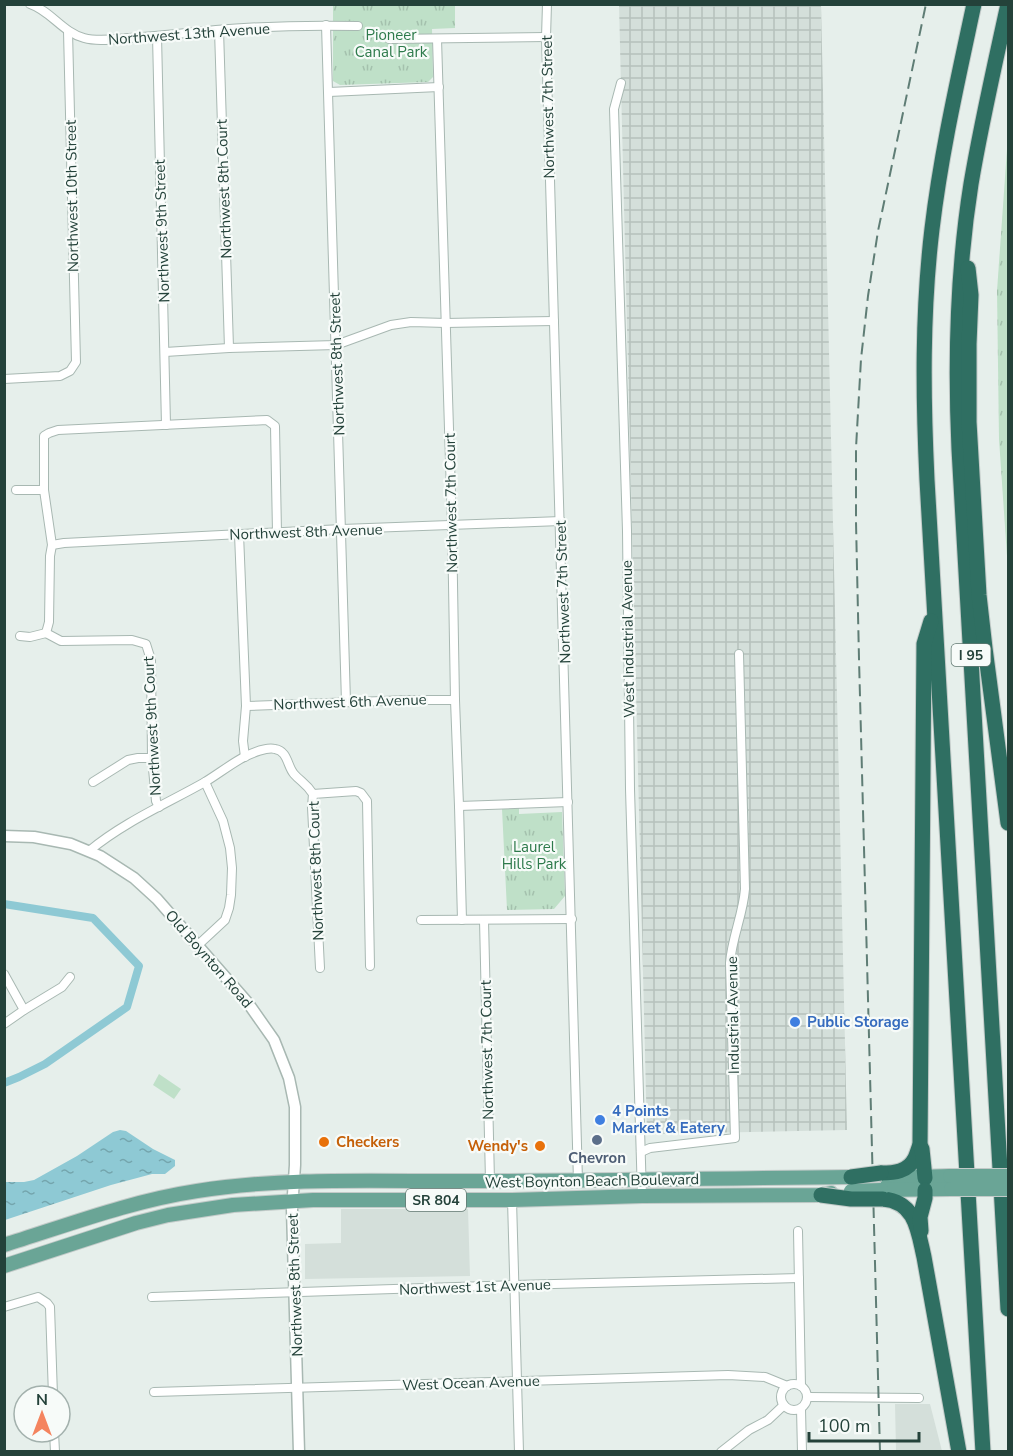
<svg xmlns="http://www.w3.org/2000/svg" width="1013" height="1456" font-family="'Nunito Sans',sans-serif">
<defs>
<pattern id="industrial-grid" width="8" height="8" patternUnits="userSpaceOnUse" patternTransform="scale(1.5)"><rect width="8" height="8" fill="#d4dfda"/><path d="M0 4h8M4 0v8" fill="none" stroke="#b6c1bc"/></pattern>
<pattern id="park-tufts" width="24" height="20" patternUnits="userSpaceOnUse" patternTransform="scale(1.5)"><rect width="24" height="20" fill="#bfe0c8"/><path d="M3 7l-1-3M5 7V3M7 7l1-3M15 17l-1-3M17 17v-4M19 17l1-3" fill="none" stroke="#a4c1ad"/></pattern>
<pattern id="water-ripples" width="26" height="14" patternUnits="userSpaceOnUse" patternTransform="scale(1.5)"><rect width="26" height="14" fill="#8ec9d4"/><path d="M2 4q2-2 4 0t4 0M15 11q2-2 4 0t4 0" fill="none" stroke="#74a5ad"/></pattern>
</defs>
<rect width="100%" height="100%" fill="#e6efeb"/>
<g fill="#d4dfda">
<polygon points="341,1209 468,1209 470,1276 305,1279 305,1244 341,1243"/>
<polygon points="895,1404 930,1404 942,1451 888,1451 896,1450"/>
</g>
<polygon fill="url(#industrial-grid)" points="619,5 821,5 847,1130 647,1134"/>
<polygon fill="#bfe0c8" points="159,1074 181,1089 174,1099 153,1085"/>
<g fill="url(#park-tufts)">
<polygon points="333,5 455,5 455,28 432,29 433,77 428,82 340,85 333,81"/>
<polygon points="1008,135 1008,571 999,439 997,291"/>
<polygon points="519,808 519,814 562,812 565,896 554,909 507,910 502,809"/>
</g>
<polygon fill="url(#water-ripples)" points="120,1130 126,1131 153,1149 175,1160 175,1166 165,1174 152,1174 111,1185 5,1220 5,1182 24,1182 34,1180 77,1156 113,1132"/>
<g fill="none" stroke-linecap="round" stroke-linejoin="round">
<polyline stroke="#8ec9d4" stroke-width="8" points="4,904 93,918 139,966 127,1007 45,1064 19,1077 4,1083"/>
<g stroke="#a8b8b2" stroke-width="10">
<g id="minor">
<path d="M30 4C51 11 62 32 84 38 98 42 115 39 129 38 158 36 187 33 216 30 263 26 311 25 358 26"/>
<path d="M547 4 546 37C556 418 570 799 578 1181"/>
<polyline points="326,25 346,702"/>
<polyline points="219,30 229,348"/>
<polyline points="157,36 166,425"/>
<polyline points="389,39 546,37"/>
<polyline points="437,39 452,526 455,700 459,806 462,920"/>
<polyline points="621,83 614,109 627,531 630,789 642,1196"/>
<polyline points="329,92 439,87"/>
<polyline points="165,352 229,348 336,345 391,325 411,322 446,323 554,321"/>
<polyline points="4,379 60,376 70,371 76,362 68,31"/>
<polyline points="16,490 44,490"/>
<polyline points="239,534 246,706 243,741 245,757"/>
<polyline points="52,545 64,543 342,529 561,521"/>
<polyline points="46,633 49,622 50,556 52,545 44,490 44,436 49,433 58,430 267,420 275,426 277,533"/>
<polyline points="46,633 61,641 132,640 146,644 151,660 152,758 156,801 159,807"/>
<polyline points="20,636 30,637 46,633"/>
<polyline points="246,706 409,700 455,700"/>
<polyline points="93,782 128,760 138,758 152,758"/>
<polyline points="313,794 356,791 361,793 367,801 370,966"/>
<polyline points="459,806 568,802"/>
<path d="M89 851C124 822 166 804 205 782 218 774 231 764 244 757 252 753 267 747 275 749 288 751 287 766 294 774 301 782 306 783 313 794L312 807 320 968"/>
<polyline points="421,920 572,919"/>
<polyline points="484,920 490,1181"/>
<polyline points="197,946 225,920 229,908 231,895 232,868 230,848 223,821 205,782"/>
<polyline points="4,974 24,1010"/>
<polyline points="4,1024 24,1010 62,987 70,977"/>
<path d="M641 1152 650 1148 735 1138 730 963C732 937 743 915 745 889L739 654"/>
<polyline points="512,1200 519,1452"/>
<polyline points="798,1231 801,1386"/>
<polyline points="152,1297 514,1285 799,1278"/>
<polyline points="4,1307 38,1297 47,1303 50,1307 53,1396"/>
<circle cx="794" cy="1397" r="13"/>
<polyline points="154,1392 728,1375 765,1377 787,1386"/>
<polyline points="808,1397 919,1398"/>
<polyline points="801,1409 802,1452"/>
<polyline points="54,1432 55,1452"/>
<polyline points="721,1452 749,1430 768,1420 784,1405"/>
</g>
</g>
<g stroke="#a8b8b2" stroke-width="13">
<polyline id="tertiary" points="4,836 34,837 71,844 100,856 134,878 157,899 248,1003 274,1040 289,1078 295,1107 295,1165 292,1209 299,1452"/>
</g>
<g stroke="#c2cac8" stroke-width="16">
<g id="primary">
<polyline points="886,1178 950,1176"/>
<polyline points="881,1190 951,1189"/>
<path d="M4 1245C68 1225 131 1201 197 1191 291 1176 388 1182 483 1181 605 1181 728 1178 851 1177"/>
<polyline points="4,1266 136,1223 168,1215 233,1205 313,1200 512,1200 642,1196 821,1195 831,1193"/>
</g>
</g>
<g stroke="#c2cac8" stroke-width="17">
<g id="motorway">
<path d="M974 4C958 79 941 153 932 229 922 313 923 396 927 480L983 1452"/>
<path d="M1008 4C995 64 981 124 971 184 957 272 955 361 959 449L1008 1309"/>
<polyline points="968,268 971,295 969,344 969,422 979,595 985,648 1008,823"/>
<path d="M881 1173C894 1173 908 1172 915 1158 917 1154 918 1149 920 1145"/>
<polyline points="925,1178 922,1149 920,1145 924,644 931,621"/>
<path d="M883 1199C916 1202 918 1231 924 1257L959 1452"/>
<polyline points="921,1231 920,1217 925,1198 925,1190"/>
</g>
</g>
<use href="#minor" stroke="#fff" stroke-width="8"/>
<use href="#tertiary" stroke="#fff" stroke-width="10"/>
<use href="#primary" stroke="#6aa596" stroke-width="14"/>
<use href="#motorway" stroke="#2f6f62" stroke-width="15"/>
<polyline stroke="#5f7d75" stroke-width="2" stroke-dasharray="12 6" stroke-linecap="butt" points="880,1452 859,659 856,522 856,448 861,359 868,296 878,231 926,4"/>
<g stroke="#c2cac8" stroke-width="16" stroke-linecap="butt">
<g id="primary-bridge">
<polyline points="950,1176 1008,1176"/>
<polyline points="951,1189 1008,1189"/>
<polyline points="851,1191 881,1190"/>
</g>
</g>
<g stroke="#c2cac8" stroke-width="17" stroke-linecap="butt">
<g id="motorway-bridge">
<polyline points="851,1177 881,1173"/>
<polyline points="821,1195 851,1199 883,1199"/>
</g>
</g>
<use href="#primary-bridge" stroke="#6aa596" stroke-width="14"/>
<use href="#motorway-bridge" stroke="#2f6f62" stroke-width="15"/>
</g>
<g fill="#3f7fe0" stroke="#f7fbf9" stroke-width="2">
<circle cx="795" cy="1022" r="6"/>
<circle cx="600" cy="1120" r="6"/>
</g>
<circle fill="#5c6f8a" stroke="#f7fbf9" stroke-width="2" cx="597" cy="1140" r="6"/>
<g fill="#e8710a" stroke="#f7fbf9" stroke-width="2">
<circle cx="324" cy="1142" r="6"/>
<circle cx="540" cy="1146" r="6"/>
</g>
<g text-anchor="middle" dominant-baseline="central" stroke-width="4.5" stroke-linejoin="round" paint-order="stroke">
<g fill="#f7fbf9" stroke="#637a73" stroke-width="1.5">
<rect x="951.5" y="644" width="39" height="22" rx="4.5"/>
<rect x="406" y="1189" width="60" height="22" rx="4.5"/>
</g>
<g font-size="14" font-weight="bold" fill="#24423a">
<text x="971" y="655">I 95</text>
<text x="436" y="1200">SR 804</text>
</g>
<g font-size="15" fill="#24423a" stroke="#f7fbf9">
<text transform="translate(189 34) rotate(-4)">Northwest 13th Avenue</text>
<text transform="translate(548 107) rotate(-91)">Northwest 7th Street</text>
<text transform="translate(224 189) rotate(-92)">Northwest 8th Court</text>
<text transform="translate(72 196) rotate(-91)">Northwest 10th Street</text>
<text transform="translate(162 231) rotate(-92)">Northwest 9th Street</text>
<text transform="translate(337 364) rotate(-92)">Northwest 8th Street</text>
<text transform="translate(451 503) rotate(-91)">Northwest 7th Court</text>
<text transform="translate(306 532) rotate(-2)">Northwest 8th Avenue</text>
<text transform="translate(563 592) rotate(-92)">Northwest 7th Street</text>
<text transform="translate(628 639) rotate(-91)">West Industrial Avenue</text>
<text transform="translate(350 702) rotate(-2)">Northwest 6th Avenue</text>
<text transform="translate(152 726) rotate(-93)">Northwest 9th Court</text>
<text transform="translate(316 871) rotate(-92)">Northwest 8th Court</text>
<text transform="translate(209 959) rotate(49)">Old Boynton Road</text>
<text transform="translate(733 1015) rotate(-91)">Industrial Avenue</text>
<text transform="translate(487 1050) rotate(-91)">Northwest 7th Court</text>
<text transform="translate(592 1181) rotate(-1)">West Boynton Beach Boulevard</text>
<text transform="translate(295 1285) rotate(-92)">Northwest 8th Street</text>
<text transform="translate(475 1287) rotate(-2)">Northwest 1st Avenue</text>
<text transform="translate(471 1383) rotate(-2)">West Ocean Avenue</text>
</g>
<g font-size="15" fill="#2d7a4b" stroke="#f7fbf9">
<text x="391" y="35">Pioneer<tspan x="391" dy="17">Canal Park</tspan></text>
<text x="534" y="847">Laurel<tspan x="534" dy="17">Hills Park</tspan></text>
</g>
<g font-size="15" font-weight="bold" fill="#366cbe" stroke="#f7fbf9" text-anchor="start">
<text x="807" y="1022">Public Storage</text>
<text x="612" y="1111">4 Points<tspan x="612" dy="17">Market &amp; Eatery</tspan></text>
</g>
<g font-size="15" font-weight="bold" fill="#c56008" stroke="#f7fbf9" text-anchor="start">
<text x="336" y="1142">Checkers</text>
<text x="528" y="1146" text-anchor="end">Wendy's</text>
</g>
<g font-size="15" font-weight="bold" fill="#4e5e75" stroke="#f7fbf9">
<text x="597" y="1158">Chevron</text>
</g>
</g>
<rect width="1013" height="1456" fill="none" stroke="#24423a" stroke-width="12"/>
<g transform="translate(42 1414)"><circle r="28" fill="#f7fbf9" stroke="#a3b1ad" stroke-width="1.5"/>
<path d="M0-4.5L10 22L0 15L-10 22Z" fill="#f4845f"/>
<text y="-9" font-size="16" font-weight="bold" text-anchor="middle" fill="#24423a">N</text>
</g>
<path d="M809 1432v9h110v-9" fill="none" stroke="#24423a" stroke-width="3"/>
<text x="818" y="1432" font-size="18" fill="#24423a" stroke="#f7fbf9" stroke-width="4.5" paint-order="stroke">100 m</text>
</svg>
